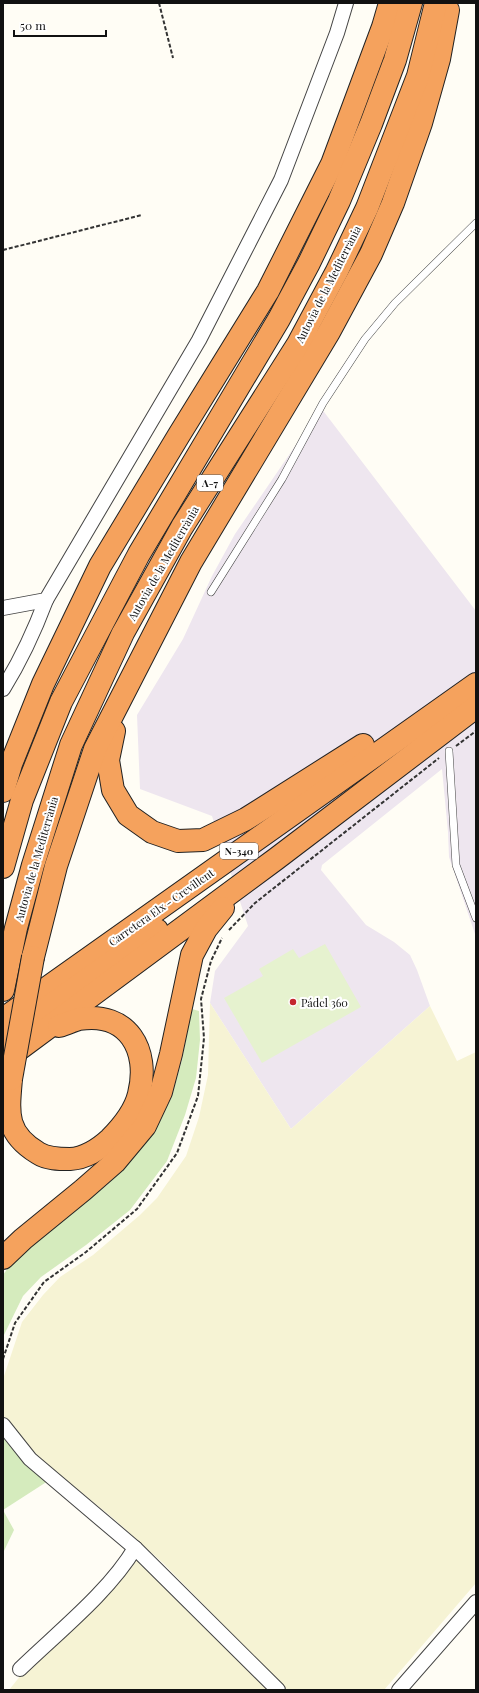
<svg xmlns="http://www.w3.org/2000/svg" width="479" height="1693" font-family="'Playfair Display',serif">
<rect width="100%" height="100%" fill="#fffdf5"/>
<polygon fill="#eee6ef" points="321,408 476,611 476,937 449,857 448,832 442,769 322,865 321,870 366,925 394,942 410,955 417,970 430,1006 291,1129 210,1003 215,971 248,926 212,816 140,789 137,715 183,639 212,576 235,534"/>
<g fill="#f6f3d4">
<polygon points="210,1003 291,1129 430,1006 457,1061 476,1052 476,1583 384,1690 287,1690 163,1563 114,1519 34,1454 3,1415 3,1379 22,1322 43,1295 60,1277 93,1255 140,1215 157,1198 186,1156 199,1117 208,1075"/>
<polygon points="138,1557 270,1690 9,1690 21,1675"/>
</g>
<g fill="#d5ebbd">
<polygon points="192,1009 199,1011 200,1040 196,1078 185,1115 167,1161 130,1210 86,1245 41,1277 23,1296 3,1337 3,1275 10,1265 43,1235 107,1185 134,1156 155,1130 172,1096 182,1060"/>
<polygon points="3,1436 21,1458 48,1481 3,1510 14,1530 3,1553"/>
</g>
<polygon fill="#e6f2cf" points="325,944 361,1007 262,1063 224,998 263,976 259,969 293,949 299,958"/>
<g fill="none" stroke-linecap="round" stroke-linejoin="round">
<g stroke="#444" stroke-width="8">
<g id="lane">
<polyline points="211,592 282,479 323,403 365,339 395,303 476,223"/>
<polyline points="449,751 456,865 476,918"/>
</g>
</g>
<g stroke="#444" stroke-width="16">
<g id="street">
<polyline points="3,608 46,600 199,340 281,180 337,33 346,3"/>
<path d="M3 689C21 660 34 632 46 600"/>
<polyline points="3,1425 30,1459 135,1548 278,1690"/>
<path d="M20 1669C57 1633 109 1592 135 1548"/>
<polyline points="399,1690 476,1602"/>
</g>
</g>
<g stroke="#222" stroke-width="24">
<g id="highway">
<polyline points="114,731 108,760 113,790 128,815 152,832 178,841 203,840 246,819 363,745"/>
<polyline points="3,791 11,764 43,684 100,566 179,435 268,291 332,164 383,27 390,3"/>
<polyline points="3,867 22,800 61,702 139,554 279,319 309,263 339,201 371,124 395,60 411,3"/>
<polyline points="33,957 56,866 95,749 191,562 329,332 371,254 393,203 421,123 439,59 448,10"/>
<polyline points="3,990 16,928 33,865 71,745 123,633 182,527 298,344 337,271 367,208 418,76 436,3"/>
<polyline points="3,1019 476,684"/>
<polyline points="3,1039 157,930"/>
<polyline points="3,1061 276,859 476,707"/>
<path d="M11 1079C8 1113 5 1133 38 1153 47 1159 59 1159 70 1159 86 1158 98 1150 110 1139 122 1127 135 1111 139 1094 150 1050 128 1011 79 1019 72 1021 66 1024 59 1026"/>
<polyline points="3,1258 23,1239 83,1190 115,1162 145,1126 161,1092 171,1054 192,955 206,929 223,908"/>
</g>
</g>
<g stroke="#333" stroke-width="2" stroke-dasharray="4 2" stroke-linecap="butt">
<polyline points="159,3 173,58"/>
<polyline points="3,250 142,215"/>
<polyline points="456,746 476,731"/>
<polyline points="229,930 255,903 439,758"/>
<polyline points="3,1359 15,1323 44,1282 86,1252 137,1209 177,1153 198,1096 204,1038 201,999 211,961 222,938"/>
</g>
<use href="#lane" stroke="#fff" stroke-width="7"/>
<use href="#street" stroke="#fff" stroke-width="14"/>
<use href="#highway" stroke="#f5a25d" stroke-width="22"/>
<g stroke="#222" stroke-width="24" stroke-linecap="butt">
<polyline id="highway-bridge" points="11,1079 33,957"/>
</g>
<use href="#highway-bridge" stroke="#f5a25d" stroke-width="22"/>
</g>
<circle fill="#c4262e" stroke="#fff" stroke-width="1.5" cx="293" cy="1002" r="4"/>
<g text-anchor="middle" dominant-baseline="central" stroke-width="4" stroke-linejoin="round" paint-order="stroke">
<g fill="#fff" stroke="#585858" stroke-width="1">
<rect x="197" y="475" width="26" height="16" rx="3"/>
<rect x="220" y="843" width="38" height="16" rx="3"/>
</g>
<g font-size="10" font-weight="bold" fill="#111">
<text x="210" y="483">A-7</text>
<text x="239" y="851">N-340</text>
</g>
<g font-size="11" fill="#111" stroke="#fff">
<text transform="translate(328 284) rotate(-63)">Autovia de la Mediterrània</text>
<text transform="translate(163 563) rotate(-60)">Autovia de la Mediterrània</text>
<text transform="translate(36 859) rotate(-74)">Autovia de la Mediterrània</text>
<text transform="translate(161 907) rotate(-35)">Carretera Elx - Crevillent</text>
</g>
<g font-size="11" fill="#111" stroke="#fff" text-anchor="start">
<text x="301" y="1002">Pádel 360</text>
</g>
</g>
<rect width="479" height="1693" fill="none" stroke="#111111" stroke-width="8"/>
<path d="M14 30v6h92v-6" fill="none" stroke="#111111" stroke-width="2"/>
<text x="20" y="30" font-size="12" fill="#111111" stroke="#ffffff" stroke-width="3" paint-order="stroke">50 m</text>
</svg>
